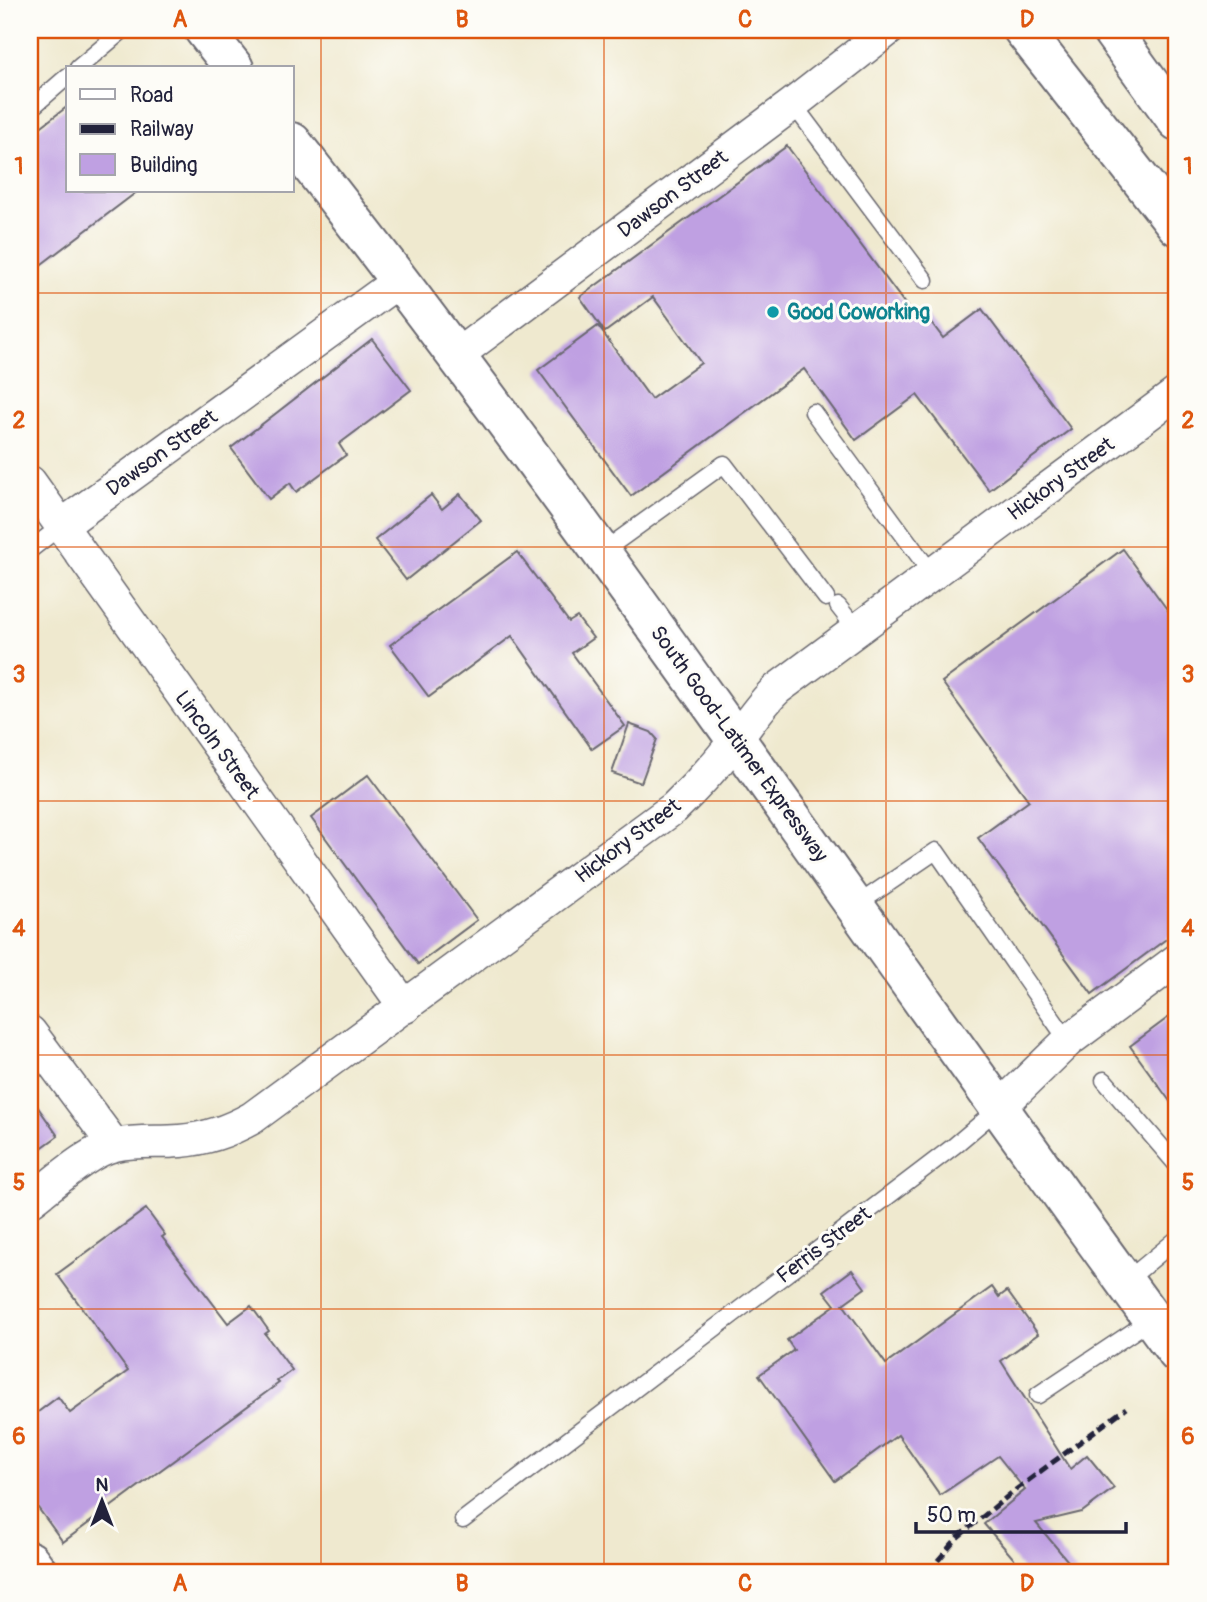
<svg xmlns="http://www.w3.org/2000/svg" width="1207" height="1602" font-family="Pangolin,sans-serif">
<rect width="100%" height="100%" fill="#fdfcf7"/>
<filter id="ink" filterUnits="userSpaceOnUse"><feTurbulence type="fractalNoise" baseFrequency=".0143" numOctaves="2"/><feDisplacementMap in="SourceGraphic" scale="14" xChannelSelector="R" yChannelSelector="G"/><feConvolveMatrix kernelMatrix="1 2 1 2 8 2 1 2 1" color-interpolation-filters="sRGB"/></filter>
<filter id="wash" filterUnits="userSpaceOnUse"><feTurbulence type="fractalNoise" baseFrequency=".00686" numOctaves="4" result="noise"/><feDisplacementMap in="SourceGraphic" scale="28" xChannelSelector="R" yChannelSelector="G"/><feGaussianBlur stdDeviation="1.57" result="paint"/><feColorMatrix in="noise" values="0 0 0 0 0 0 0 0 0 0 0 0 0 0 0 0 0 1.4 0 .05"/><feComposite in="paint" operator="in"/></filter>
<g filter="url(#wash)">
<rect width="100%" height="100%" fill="#efe9cf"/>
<g id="blocks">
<g fill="#bfa0e2">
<polygon points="68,106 68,191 138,191 30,273 30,135"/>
<polygon points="787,146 914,316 922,310 943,338 982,309 1071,429 989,490 917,395 856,440 804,369 631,496 538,370 598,326 651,399 701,363 653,297 605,332 580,297"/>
<polygon points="372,339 411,390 339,444 346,455 296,492 290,483 269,499 231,448"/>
<polygon points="460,494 481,520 406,580 375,540 431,495 442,509"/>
<polygon points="1123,549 1177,623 1177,931 1092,994 978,838 1029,801 942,682"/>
<polygon points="517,552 569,622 577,617 593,638 572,653 625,726 592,749 512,636 429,697 390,645"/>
<polygon points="629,724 651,732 657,739 641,783 612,773"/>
<polygon points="368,775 477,920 418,964 311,818"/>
<polygon points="1177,1011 1177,1111 1130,1046"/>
<polygon points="30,1096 58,1136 30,1156"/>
<polygon points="146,1209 165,1235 162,1237 228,1323 251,1306 269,1331 265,1334 292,1370 277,1381 279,1383 63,1542 30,1497 30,1418 58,1397 70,1413 128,1371 57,1274"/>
<polygon points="852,1270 865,1288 843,1304 886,1364 992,1287 999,1297 1007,1291 1038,1334 1001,1361 1070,1469 1087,1455 1114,1488 1082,1512 1036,1523 1077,1572 1025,1572 984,1524 1025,1490 998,1456 940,1495 898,1435 835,1481 759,1375 794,1350 787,1340 835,1305 824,1291"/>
</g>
</g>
</g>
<g filter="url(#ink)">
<use href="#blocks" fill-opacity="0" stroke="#6a686f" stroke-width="2"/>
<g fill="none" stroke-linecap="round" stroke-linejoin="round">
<g stroke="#6a686f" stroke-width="19">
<g id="lane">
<polyline points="78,68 123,30"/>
<polyline points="793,104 925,280"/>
<polyline points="30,109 68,76"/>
<polyline points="813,412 932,574"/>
<polyline points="30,550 61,526"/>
<polyline points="602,552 724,464 826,598"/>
<polyline points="838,606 856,629"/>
<polyline points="855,906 936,851 1068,1041"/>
<polyline points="1104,1080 1177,1165"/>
<polyline points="1125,1282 1177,1239"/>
<polyline points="1038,1395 1152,1319"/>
<polyline points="463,1520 954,1146 999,1108"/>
</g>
</g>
<g stroke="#6a686f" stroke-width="35">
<g id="street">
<polyline points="457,355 793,104 888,30"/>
<polyline points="30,482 405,1007"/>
<polyline points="61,526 400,280"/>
<polyline points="30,1032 114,1145"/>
<polyline points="999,1108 1068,1041 1177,960"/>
<path d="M30 1201C53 1184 88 1151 115 1145 137 1140 159 1143 180 1141 206 1139 229 1131 252 1118L674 808C696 787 716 765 735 741 749 723 760 705 777 689L1177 393"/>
</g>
</g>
<g stroke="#6a686f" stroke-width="42">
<g id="secondary">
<polyline points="204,30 234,68"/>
<path d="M292 142C602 535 880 951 1177 1353"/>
</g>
</g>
<g stroke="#6a686f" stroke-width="42">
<polyline id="primary" points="30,1561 38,1572"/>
</g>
<g stroke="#6a686f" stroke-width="42">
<g id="highway">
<polyline points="1023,30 1177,226"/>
<polyline points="1111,30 1177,121"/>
</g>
</g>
<use href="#lane" stroke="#fff" stroke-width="16"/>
<use href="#street" stroke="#fff" stroke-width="32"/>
<use href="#secondary" stroke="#fff" stroke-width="38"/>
<use href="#primary" stroke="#fff" stroke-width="38"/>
<use href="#highway" stroke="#fff" stroke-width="38"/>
<polyline stroke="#22223b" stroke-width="5" stroke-dasharray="10 5" stroke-linecap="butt" points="928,1572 958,1537 1014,1491 1126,1408"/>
</g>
</g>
<path fill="none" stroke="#de560e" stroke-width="2" stroke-opacity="0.55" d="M321 30V1572M604 30V1572M886 30V1572M30 293H1177M30 547H1177M30 801H1177M30 1055H1177M30 1309H1177"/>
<circle fill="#0f9aa8" stroke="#fdfcf7" stroke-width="2.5" cx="773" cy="312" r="7"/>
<g text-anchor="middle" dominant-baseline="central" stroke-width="6" stroke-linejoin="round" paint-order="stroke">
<g font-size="21" fill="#22223b" stroke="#fdfcf7">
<text transform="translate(673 194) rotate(-37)">Dawson Street</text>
<text transform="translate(162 453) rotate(-36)">Dawson Street</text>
<text transform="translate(1061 479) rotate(-36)">Hickory Street</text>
<text transform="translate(739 744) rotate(54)">South Good-Latimer Expressway</text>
<text transform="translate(217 745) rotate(54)">Lincoln Street</text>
<text transform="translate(628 841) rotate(-37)">Hickory Street</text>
<text transform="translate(824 1245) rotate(-37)">Ferris Street</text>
</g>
<g font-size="21" font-weight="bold" fill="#0d838f" stroke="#fdfcf7" text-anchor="start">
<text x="787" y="312">Good Coworking</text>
</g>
</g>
<rect width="1207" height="1602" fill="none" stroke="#fdfcf7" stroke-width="77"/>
<rect x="66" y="66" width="228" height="126" fill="#fdfcf7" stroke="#a5a5ac" stroke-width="2"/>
<rect x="80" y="89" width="35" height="10" fill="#ffffff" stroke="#a5a5ac" stroke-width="2"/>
<text x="130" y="102" font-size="21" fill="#22223b">Road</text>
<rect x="80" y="124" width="35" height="10" fill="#22223b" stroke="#a5a5ac" stroke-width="2"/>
<text x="130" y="136" font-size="21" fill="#22223b">Railway</text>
<rect x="80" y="154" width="35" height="21" fill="#bfa0e2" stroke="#a5a5ac" stroke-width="2"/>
<text x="130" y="172" font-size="21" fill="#22223b">Building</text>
<g transform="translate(102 1501)" stroke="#fdfcf7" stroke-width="5" paint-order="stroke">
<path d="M0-5L12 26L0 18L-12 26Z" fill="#22223b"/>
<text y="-10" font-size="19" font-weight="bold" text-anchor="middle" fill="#22223b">N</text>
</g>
<path d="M916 1522v10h210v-10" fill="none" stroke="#22223b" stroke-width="3.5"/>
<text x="927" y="1522" font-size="21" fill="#22223b" stroke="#fdfcf7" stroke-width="5" paint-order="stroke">50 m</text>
<rect x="38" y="38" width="1130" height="1526" fill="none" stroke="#de560e" stroke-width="2.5"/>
<g font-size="23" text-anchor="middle" font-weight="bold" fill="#de560e">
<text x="180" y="27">A</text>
<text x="462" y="27">B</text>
<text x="745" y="27">C</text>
<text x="1027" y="27">D</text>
<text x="19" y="174">1</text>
<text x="1188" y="174">1</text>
<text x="19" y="428">2</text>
<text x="1188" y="428">2</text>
<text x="19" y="682">3</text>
<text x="1188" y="682">3</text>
<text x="19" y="936">4</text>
<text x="1188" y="936">4</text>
<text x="19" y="1190">5</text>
<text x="1188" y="1190">5</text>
<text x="19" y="1444">6</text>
<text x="1188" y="1444">6</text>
<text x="180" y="1591">A</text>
<text x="462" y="1591">B</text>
<text x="745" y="1591">C</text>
<text x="1027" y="1591">D</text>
</g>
</svg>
